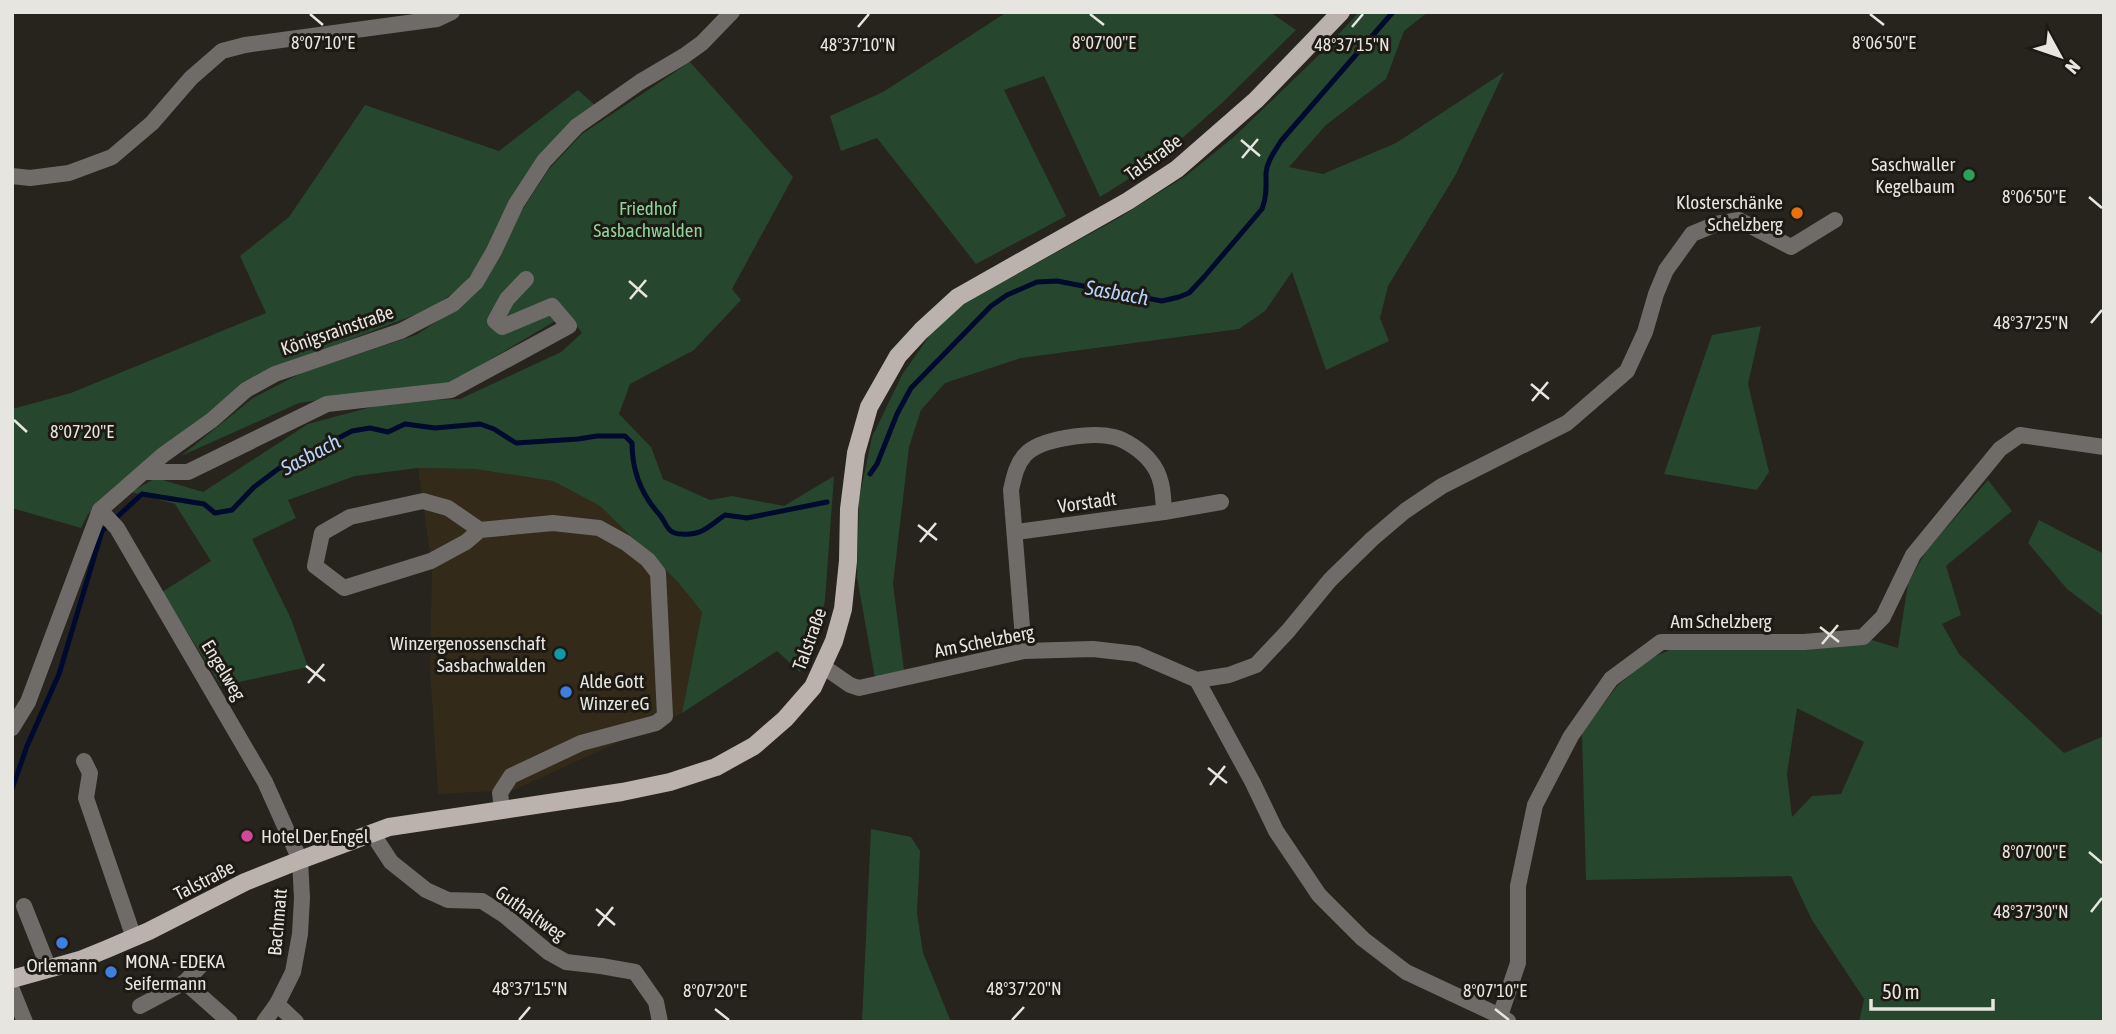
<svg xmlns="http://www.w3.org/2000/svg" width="2116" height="1034" font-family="'Asap Condensed',sans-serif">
<rect width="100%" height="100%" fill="#26241c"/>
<polygon fill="#332a1a" points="418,468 475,469 553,481 600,506 678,582 702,612 682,713 514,790 438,794 430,668 432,568"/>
<g fill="#27462e" fill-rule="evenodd">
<polygon points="1007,12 1270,12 1296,30 1222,103 1154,163 1100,197 1044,76 1004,90 1066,216 976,264 877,138 841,151 830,116 883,92"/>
<polygon points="1359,12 1428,12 1404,31 1386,79 1326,125 1289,167 1323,174 1396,143 1504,72 1456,174 1388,286 1380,318 1389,341 1326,370 1292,272 1265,311 1239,329 1021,358 945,383 921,410 909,447 893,584 904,670 875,678 857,577 859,499 872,437 902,375 932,332 963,304 1117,219 1187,175 1235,136 1322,52"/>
<polygon points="690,62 793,177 732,289 741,300 694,350 630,384 619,414 651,447 663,479 710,500 732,496 784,506 834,476 825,600 817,637 800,672 777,651 682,713 702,612 678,582 600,506 553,481 475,469 418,468 355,476 288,500 296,518 252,539 291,619 308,667 221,686 162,592 211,561 175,504 131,492 156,478 203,492 308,424 394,401 460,399 561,352 582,333 567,314 447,385 379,391 299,403 181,456 253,398 301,373 416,335 459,307 549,169 582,134"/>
<polygon points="578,90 596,106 558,137 479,264 462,286 433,308 267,371 227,397 120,489 88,514 81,528 12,508 12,409 71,393 266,313 240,256 289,217 365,105 499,151"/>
<polygon points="1761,326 1748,384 1769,472 1757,490 1664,474 1712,335"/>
<path d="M1988 480 2012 511 1946 566 1961 615 1942 624 1959 654 2064 753 2104 736V1022H1859L1864 999 1812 920 1791 876 1586 880 1582 733 1617 686 1651 658 1679 646 1800 647 1872 640 1898 648 1908 583 1926 551ZM1797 708 1864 742 1841 794 1812 796 1792 817 1787 774Z"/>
<polygon points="2039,520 2104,554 2104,617 2067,589 2028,543"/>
<polygon points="871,829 911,837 920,851 917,913 923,953 951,1022 862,1022"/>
</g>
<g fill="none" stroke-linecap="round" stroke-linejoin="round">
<g stroke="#000a2f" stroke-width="5">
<path d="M870 474 877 464 897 414 911 388 991 306 1007 295 1037 282 1057 281 1162 301 1179 297 1189 293 1204 277 1262 209C1267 196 1266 186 1266 173 1267 161 1275 151 1281 141L1393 12"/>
<path d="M12 789 27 746 59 674 102 531 142 494 204 504 215 513 232 510 254 487 278 469 352 431 370 428 388 432 405 424 435 428 480 424 494 429 516 443 578 439 597 436H625L632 443C632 470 641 494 659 514 667 523 666 534 682 534 702 536 710 525 725 515L747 518 827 502"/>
</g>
<g stroke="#6f6b68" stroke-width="16">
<polyline points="12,176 30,178 69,173 112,157 152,123 191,78 222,51 245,45 437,19 452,12"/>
<polyline points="144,472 188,472 327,404 451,390 569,326 552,306 502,327 495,321 507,299 526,279"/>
<polyline points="100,510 117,528 265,782 300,860 302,898 300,934 293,972 277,1004 264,1022"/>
<polyline points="1164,512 1221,502"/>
<polyline points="480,530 466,542 431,561 344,588 315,566 322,533 350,517 423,501 448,508 480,530 553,523 599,528 626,543 648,560 658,573 665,716 656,723 581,743 511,776 500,793 502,809"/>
<path d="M1016 532 1164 512C1163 494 1163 476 1150 461 1142 451 1126 440 1114 437 1092 432 1040 438 1025 455 1016 465 1014 477 1011 490L1024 651"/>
<polyline points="824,667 850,685 859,688 1024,651 1093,649 1137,654 1197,680 1229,675 1256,665 1288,631 1330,580 1372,539 1405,511 1442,486 1567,423 1627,371 1645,332 1656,294 1666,270 1692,234 1716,224 1739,220 1791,247 1835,220"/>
<polyline points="1197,680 1253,783 1276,831 1319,895 1363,939 1406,972 1500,1016 1508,1021"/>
<polyline points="12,728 28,702 100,510 163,455 212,420 246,390 275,374 401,331 453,304 476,282 494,251 516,204 544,161 577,126 640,82 684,56 702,43 732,12"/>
<polyline points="84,761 90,773 86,798 134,938"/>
<polyline points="372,833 391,862 426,890 448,900 482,901 504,915 548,952 566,962 601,966 635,972 656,1002 660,1022"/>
<polyline points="24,906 49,969"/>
<polyline points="204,962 185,982 230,1022"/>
<polyline points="12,990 25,1022"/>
<polyline points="277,1004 296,1022"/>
<polyline points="140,1006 185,982"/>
<polyline points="1500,1016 1518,963 1518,886 1535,805 1571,736 1611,679 1661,642 1804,642 1863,637 1883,617 1913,555 2000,449 2020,435 2104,447"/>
</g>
<polyline stroke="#bbb2ad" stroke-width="18" points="12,979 80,960 107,949 149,931 245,882 300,860 389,827 622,792 670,782 716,767 754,746 785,719 813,687 834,641 843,609 848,561 849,509 856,453 869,407 898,356 921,331 958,297 1128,201 1177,169 1256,100 1341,12"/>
</g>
<path fill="none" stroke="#e7e5e0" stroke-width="2.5" d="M310 14 323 25M1090 14 1104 25M1870 14 1884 25M858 27 869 14M1352 27 1363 14M1241 140 1260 156M1242 158 1258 139M2089 197 2102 208M629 281 647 297M630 299 646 280M2091 323 2102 310M1531 384 1549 399M1532 401 1548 382M14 420 27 432M918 525 937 540M920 542 936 523M1820 627 1839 642M1822 644 1838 625M306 666 325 681M308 683 324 664M1208 768 1227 783M1210 785 1225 766M2089 852 2102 863M596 909 615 925M2091 912 2102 898M598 926 613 907M715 1009 729 1020M1495 1009 1509 1020M519 1020 530 1007M1012 1020 1024 1007"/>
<circle fill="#2e9e5b" stroke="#1d1a13" stroke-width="2.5" cx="1969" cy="175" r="7"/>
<circle fill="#e8710a" stroke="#1d1a13" stroke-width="2.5" cx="1797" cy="213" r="7"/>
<circle fill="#0f9aa8" stroke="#1d1a13" stroke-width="2.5" cx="560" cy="654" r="7"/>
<g fill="#3f7fe0" stroke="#1d1a13" stroke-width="2.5">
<circle cx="566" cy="692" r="7"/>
<circle cx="62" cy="943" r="7"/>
<circle cx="111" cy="972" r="7"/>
</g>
<circle fill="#d1479c" stroke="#1d1a13" stroke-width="2.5" cx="247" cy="836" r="7"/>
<g text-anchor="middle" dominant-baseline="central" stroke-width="6" stroke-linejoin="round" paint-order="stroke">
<g font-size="19" fill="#e7e5e0" stroke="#1d1a13">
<text transform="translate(1153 157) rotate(-36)">Talstraße</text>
<text transform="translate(337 330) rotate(-19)">Königsrainstraße</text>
<text transform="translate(1087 502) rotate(-8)">Vorstadt</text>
<text x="1721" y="621">Am Schelzberg</text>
<text transform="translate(809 639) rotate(-70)">Talstraße</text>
<text transform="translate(984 641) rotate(-11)">Am Schelzberg</text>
<text transform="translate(224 670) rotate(59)">Engelweg</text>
<text transform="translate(204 880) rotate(-27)">Talstraße</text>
<text transform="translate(531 913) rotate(35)">Guthaltweg</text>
<text transform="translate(277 922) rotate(-85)">Bachmatt</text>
</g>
<g font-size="19" fill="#e7e5e0" stroke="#1d1a13" text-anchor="end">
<text x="1955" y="164">Saschwaller<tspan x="1955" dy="22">Kegelbaum</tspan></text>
<text x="1783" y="202">Klosterschänke<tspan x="1783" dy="22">Schelzberg</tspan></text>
<text x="546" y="643">Winzergenossenschaft<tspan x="546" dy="22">Sasbachwalden</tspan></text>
<text x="580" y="681" text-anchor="start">Alde Gott<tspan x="580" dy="22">Winzer eG</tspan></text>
<text x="261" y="836" text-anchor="start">Hotel Der Engel</text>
<text x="125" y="961" text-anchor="start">MONA - EDEKA<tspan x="125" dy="22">Seifermann</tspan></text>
<text x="62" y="965" text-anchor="middle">Orlemann</text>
</g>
<g font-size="19" fill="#8bd49b" stroke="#1d1a13">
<text x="648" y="208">Friedhof<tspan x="648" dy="22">Sasbachwalden</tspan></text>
</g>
<g font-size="21" font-style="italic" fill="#b6d1fa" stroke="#1d1a13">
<text transform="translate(1117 292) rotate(10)">Sasbach</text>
<text transform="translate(310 454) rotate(-28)">Sasbach</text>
</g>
</g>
<g font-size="18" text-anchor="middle" fill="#e7e5e0" stroke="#1d1a13" stroke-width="6" stroke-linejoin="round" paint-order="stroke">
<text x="323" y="49">8°07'10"E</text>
<text x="1104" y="49">8°07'00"E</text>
<text x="1884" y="49">8°06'50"E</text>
<text x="858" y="51">48°37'10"N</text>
<text x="1352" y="51">48°37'15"N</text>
<text x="2034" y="203">8°06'50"E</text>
<text x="2031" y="329">48°37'25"N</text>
<text x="82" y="438">8°07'20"E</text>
<text x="2034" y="858">8°07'00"E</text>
<text x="2031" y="918">48°37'30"N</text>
<text x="530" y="995">48°37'15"N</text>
<text x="1024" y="995">48°37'20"N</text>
<text x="715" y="997">8°07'20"E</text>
<text x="1495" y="997">8°07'10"E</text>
</g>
<rect width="2116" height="1034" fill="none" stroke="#e7e5e0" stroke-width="28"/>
<g transform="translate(2060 56) rotate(130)" stroke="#1d1a13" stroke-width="5" paint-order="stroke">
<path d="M0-5L12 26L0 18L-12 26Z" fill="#e7e5e0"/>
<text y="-10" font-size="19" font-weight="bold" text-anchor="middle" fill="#e7e5e0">N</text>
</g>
<path d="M1871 999v10h122v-10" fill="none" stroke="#e7e5e0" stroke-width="3.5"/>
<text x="1882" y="999" font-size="21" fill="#e7e5e0" stroke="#1d1a13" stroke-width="5" paint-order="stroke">50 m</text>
</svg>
